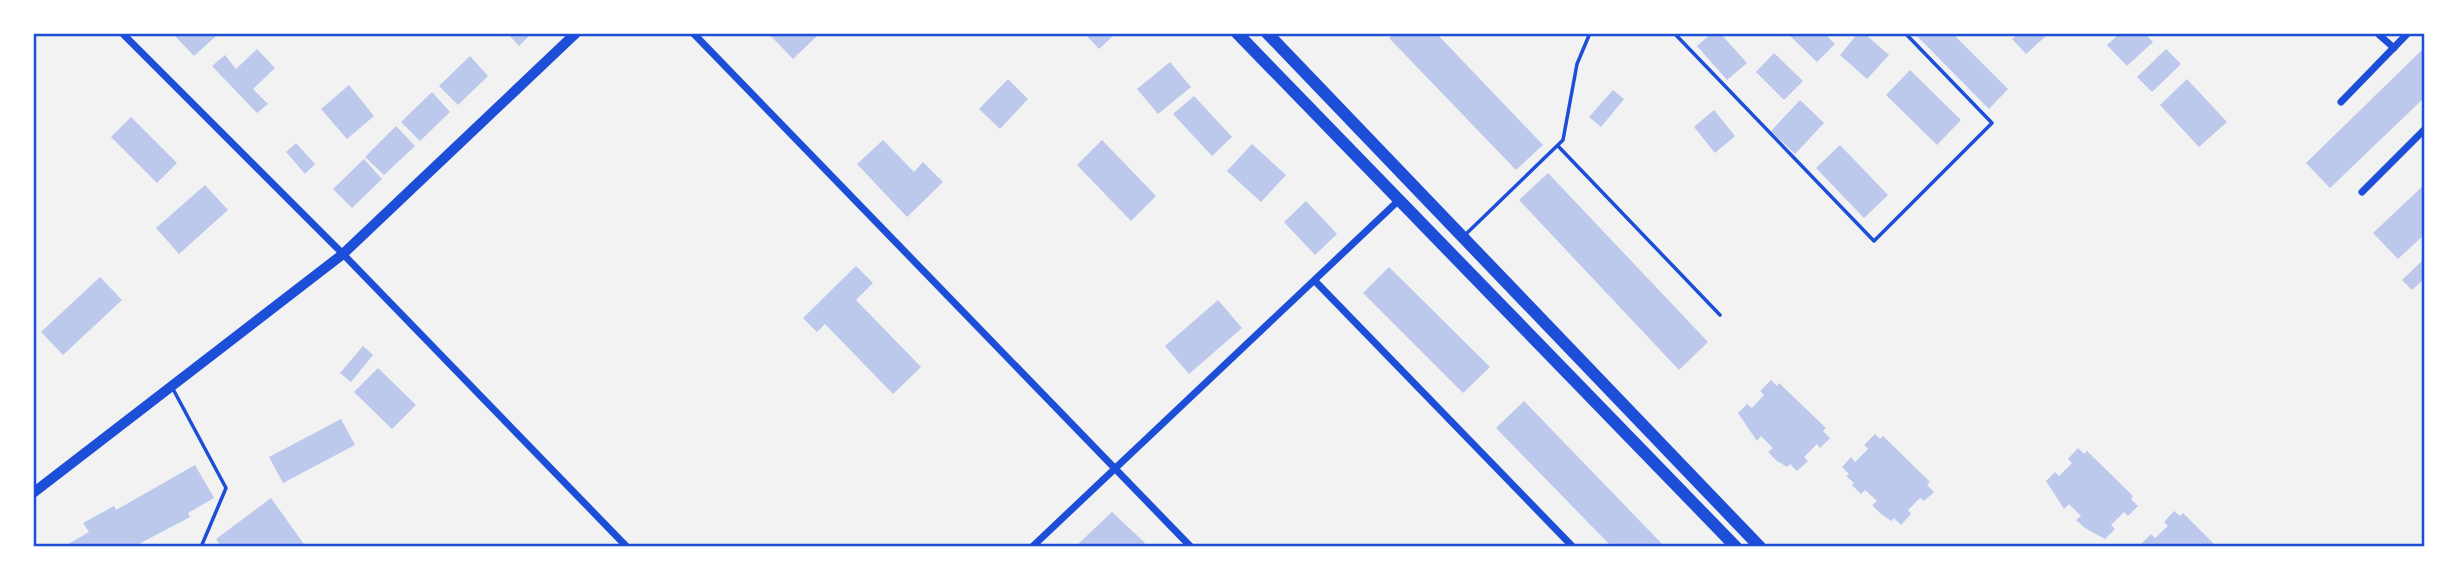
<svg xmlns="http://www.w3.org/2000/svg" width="2458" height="580" font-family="Helvetica,sans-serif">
<rect width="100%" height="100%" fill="#f2f2f2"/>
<g fill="#bdc9ec">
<polygon points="172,33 213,33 216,36 194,56"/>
<polygon points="507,33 532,33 519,46"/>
<polygon points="768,33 820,33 793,59"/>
<polygon points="1084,33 1116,33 1099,49"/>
<polygon points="1394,33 1436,33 1543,145 1516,170 1389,38"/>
<polygon points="1712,33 1720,33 1747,63 1727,80 1697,46"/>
<polygon points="1787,33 1824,33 1835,44 1817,62"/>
<polygon points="1858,33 1864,33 1889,55 1867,79 1840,55"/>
<polygon points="1914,33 1952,33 2008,89 1989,109"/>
<polygon points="2019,33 2046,33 2047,35 2026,54 2012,39"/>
<polygon points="2120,33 2144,33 2153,42 2127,66 2107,45"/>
<polygon points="2425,47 2425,97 2330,188 2306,163"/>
<polygon points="257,49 275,68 253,89 268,104 257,113 212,66 225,55 236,69"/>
<polygon points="2166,49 2181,64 2152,92 2137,77"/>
<polygon points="1774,53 1803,81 1784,100 1756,72"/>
<polygon points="470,56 488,76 458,105 439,86"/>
<polygon points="1170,62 1191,87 1158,114 1137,89"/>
<polygon points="1910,70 1961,120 1937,145 1886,95"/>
<polygon points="1008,79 1028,99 1000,129 979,109"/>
<polygon points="2187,79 2227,122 2199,147 2160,105"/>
<polygon points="349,85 374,116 347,139 321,109"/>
<polygon points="1613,90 1624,99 1601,127 1589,117"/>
<polygon points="432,92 450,112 420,141 401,122"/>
<polygon points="1194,96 1232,137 1212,156 1173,114"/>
<polygon points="1800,100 1824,123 1795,154 1771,131"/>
<polygon points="1714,110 1735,136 1715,153 1694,127"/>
<polygon points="131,117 177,163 157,183 111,137"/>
<polygon points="396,126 415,146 384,175 365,157"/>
<polygon points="883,140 914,172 923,162 943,182 907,217 857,164"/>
<polygon points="1102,140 1156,196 1131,221 1077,165"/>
<polygon points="296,143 315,164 305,174 286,152"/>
<polygon points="1252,144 1286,175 1261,202 1227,171"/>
<polygon points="1840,145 1888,195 1864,218 1816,168"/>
<polygon points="364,159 382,179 352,208 333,189"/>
<polygon points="1548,173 1708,342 1679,370 1519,200"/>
<polygon points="2425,184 2425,234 2398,259 2373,233"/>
<polygon points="205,185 228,210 179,254 156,228"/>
<polygon points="1306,201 1337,234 1315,255 1284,222"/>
<polygon points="2425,258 2425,278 2412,290 2402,280"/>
<polygon points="856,266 873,283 856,300 921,367 893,394 825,324 817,332 803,318"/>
<polygon points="1389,267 1490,367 1463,393 1363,293"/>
<polygon points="100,277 122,300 63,355 41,332"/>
<polygon points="1218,300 1242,328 1189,374 1165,346"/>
<polygon points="363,346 373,355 351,382 340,373"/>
<polygon points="378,368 416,405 392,429 354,392"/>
<polygon points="1771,380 1777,386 1779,383 1826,428 1823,431 1830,438 1820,448 1817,444 1804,457 1808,461 1797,471 1790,464 1787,467 1777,461 1768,452 1773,448 1761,436 1757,441 1738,413 1747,404 1752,408 1764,395 1760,391"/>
<polygon points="1524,401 1665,547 1612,547 1496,428"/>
<polygon points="341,419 355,445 283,483 269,457"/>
<polygon points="1875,434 1880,439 1883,436 1930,482 1927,485 1934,492 1924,501 1920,498 1908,510 1911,514 1901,525 1894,518 1891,521 1881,514 1872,505 1877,501 1865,490 1861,494 1852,485 1854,483 1846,476 1849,474 1842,467 1851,457 1855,462 1868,449 1864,445"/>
<polygon points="2078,448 2084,454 2087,451 2133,496 2131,499 2138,506 2128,516 2124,512 2111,525 2115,529 2105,539 2085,528 2076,520 2081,516 2069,504 2064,509 2046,481 2055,472 2059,476 2072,463 2068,459"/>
<polygon points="195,465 214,498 188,513 190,517 137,545 63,547 89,532 83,523 114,506 116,510"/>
<polygon points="271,498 306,547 221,547 216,539"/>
<polygon points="2174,511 2180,516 2183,513 2217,547 2145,547 2141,544 2151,534 2155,538 2168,526 2164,522"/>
<polygon points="1112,512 1145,543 1141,547 1075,547"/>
</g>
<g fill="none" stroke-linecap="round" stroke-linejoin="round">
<g stroke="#1d4ed8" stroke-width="3.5">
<polyline points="1674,33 1874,241 1992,123 1905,33"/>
<polyline points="1558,146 1720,315"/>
<polyline points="1465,235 1563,140 1577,64 1590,33"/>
<polyline points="173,389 226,488 201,547"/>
</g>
<g stroke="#1d4ed8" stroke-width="7">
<polyline points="122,33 343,254 627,547"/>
<polyline points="693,33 1191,547"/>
<polyline points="2377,33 2394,48"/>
<polyline points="2341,102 2408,33"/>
<polyline points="2362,192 2425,129"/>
<polyline points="1315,281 1573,547"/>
<polyline points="1032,547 1398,201"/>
</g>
<polyline stroke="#1d4ed8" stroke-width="10" points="33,493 343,254 576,33"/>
<g stroke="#1d4ed8" stroke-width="12">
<polyline points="1237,33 1736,547"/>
<polyline points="1267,33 1760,547"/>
</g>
</g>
<rect width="2458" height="580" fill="none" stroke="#ffffff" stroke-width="70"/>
<rect x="35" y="35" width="2388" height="510" fill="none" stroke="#1d4ed8" stroke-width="2.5"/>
</svg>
